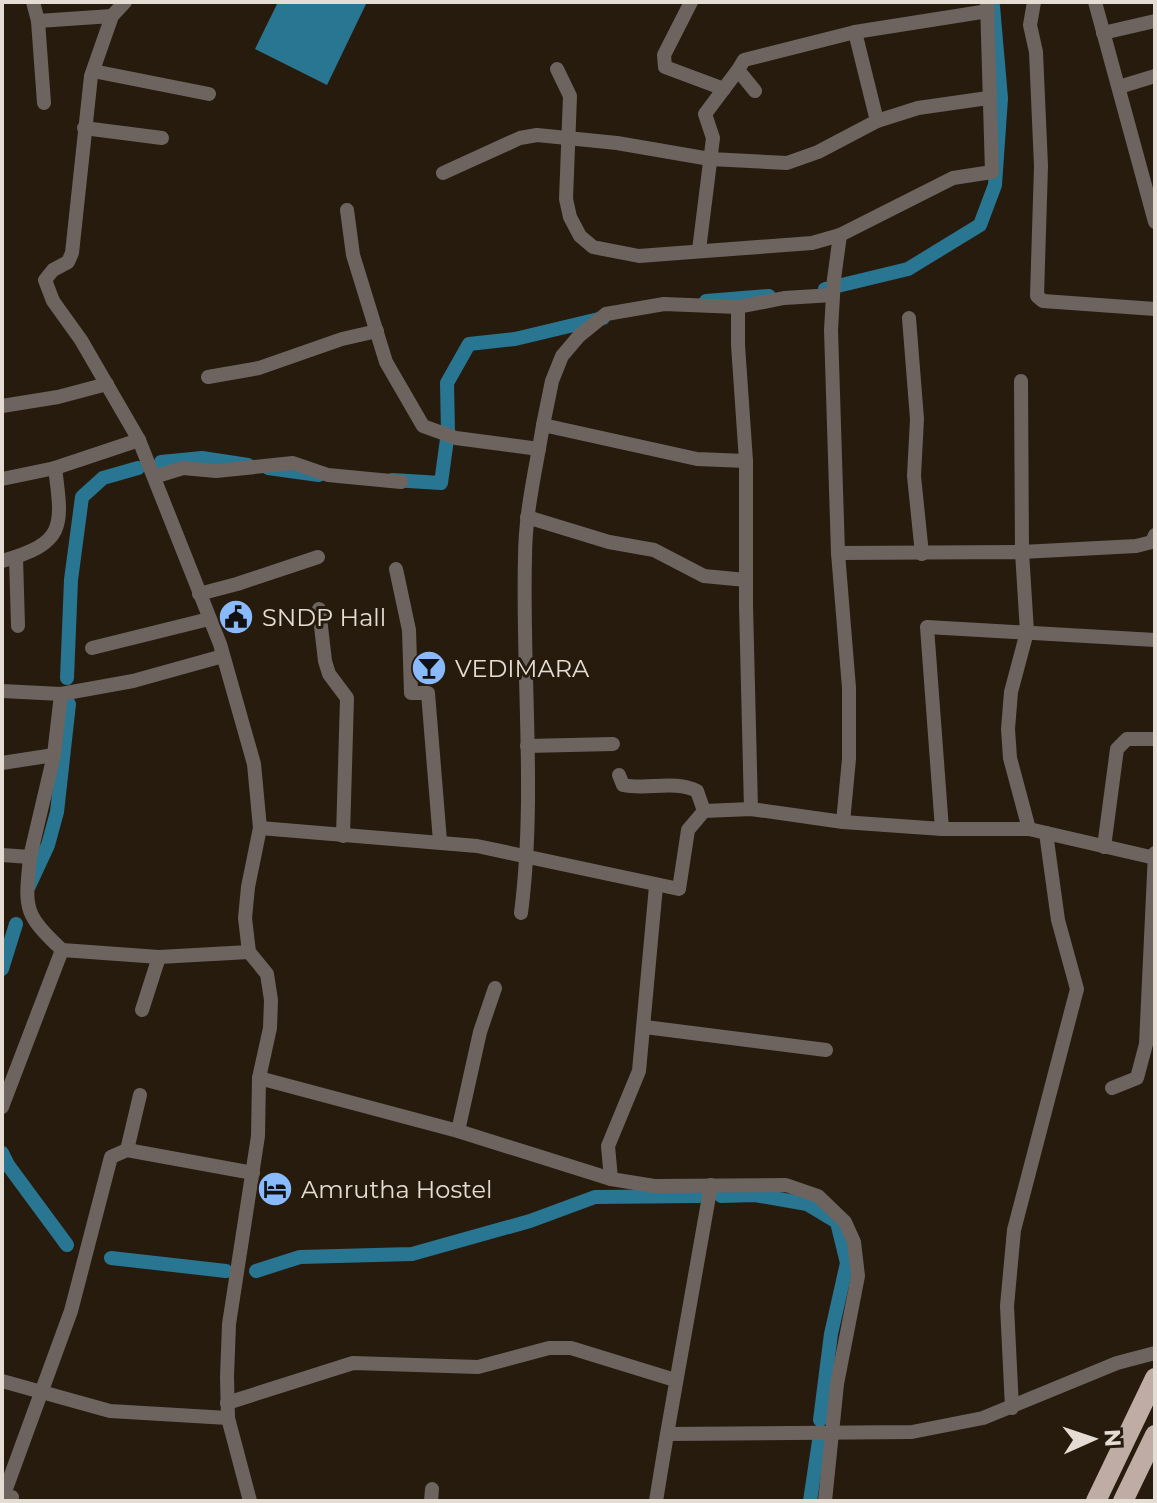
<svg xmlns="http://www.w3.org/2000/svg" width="1157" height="1503" font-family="Montserrat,sans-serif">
<rect width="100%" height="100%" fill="#271b0e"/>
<polygon fill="#287692" points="278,2 367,2 327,85 255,49"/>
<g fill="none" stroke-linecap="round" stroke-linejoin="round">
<g stroke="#287692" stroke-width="14">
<polyline points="825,289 908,269 980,225 995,185 1001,98 993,6"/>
<polyline points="706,301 769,296"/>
<polyline points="161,462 202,458 248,465"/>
<polyline points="268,468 319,475"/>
<polyline points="392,480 441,483 448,432 447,383 469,344 515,339 603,318"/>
<polyline points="67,678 71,580 82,497 103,478 138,468"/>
<polyline points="29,886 48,845 57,812 69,704"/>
<polyline points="2,969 16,924"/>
<polyline points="2,1153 8,1165 67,1245"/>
<polyline points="721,1196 755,1195 807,1204 837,1222 847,1263 831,1334 820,1420"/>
<polyline points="111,1258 226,1271"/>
<polyline points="256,1271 300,1257 412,1254 530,1221 595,1197 699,1196"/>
<polyline points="810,1501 819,1441"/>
</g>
<g stroke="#6d6460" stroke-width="14">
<polyline points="33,2 38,21 112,16"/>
<polyline points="125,2 112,16 91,76 72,253 68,262 53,270 45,280 53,301 81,340 139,440 220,644 254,764 260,828 477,846 679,889 688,830 704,811 751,809 843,822 942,829 1029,829 1155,858"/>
<polyline points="691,2 664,55 665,67 724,89"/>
<polyline points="1034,2 1030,25 1036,52 1041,166 1037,296 1043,301 1155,309"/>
<polyline points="1095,2 1155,222"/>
<polyline points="38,21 44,103"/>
<polyline points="855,32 988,11"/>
<polyline points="1103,33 1155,21"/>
<polyline points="557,69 570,96 566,199 570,217 580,236 593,247 639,256 812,243 840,235 834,279 831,330 838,553 849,688 849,759 843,822"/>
<polyline points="93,71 209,94"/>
<polyline points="1119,87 1155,76"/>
<polyline points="755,91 738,70 744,60 855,32 877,121"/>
<polyline points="84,128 162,138"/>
<polyline points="443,173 520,138 537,135 617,143 710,159 787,163 818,152 877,121 918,108 988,98"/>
<polyline points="347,210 353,255 386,362 423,426 456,438 539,449"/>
<polyline points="840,235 953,178 992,172 987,2"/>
<polyline points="699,250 713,138 705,114 738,70"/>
<polyline points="738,307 738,345 746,461"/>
<polyline points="909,318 917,419 914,476 922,554"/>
<polyline points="208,377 259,368 342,339 377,331"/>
<polyline points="1021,381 1022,552 1136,546 1152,542 1155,535"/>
<polyline points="2,406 58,397 107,384"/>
<polyline points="543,425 552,381 562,356 579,336 606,314 664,304 738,307 784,298 833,295"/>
<polyline points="154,477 183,468 216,471 293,463 328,475 401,482"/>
<polyline points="2,479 55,468 139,440"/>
<polyline points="527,517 609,542 654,550 704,576 746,580"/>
<polyline points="838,553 1022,552 1027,632 1011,692 1008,729 1010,758 1029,829"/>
<polyline points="16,557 18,626"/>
<path d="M2 561C65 543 63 528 55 468"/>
<polyline points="396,569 409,630 411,693 428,693 440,841"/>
<polyline points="199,594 237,584 318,557"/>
<polyline points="319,609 325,661 329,674 347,698 343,836"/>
<polyline points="92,648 209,619"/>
<polyline points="2,691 61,694 133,681 223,656"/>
<polyline points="527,746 613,744"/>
<polyline points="2,763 54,755"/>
<path d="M619 775 623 785C647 790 675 780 697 791L704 811"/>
<polyline points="942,829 927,627 1155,640"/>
<polyline points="1104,847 1117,749 1127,739 1155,739"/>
<path d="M2 855 30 857C25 909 23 913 62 950"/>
<polyline points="30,857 54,755 61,694"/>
<polyline points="656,886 639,1071 608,1146 611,1179 654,1186 786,1185 818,1196 845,1222 854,1242 858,1276 837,1384 825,1501"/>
<path d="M521 913C536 796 522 676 525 558 525 512 536 469 543 425L697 459 746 461V605L751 809"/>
<polyline points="142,1010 159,957"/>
<polyline points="645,1027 826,1050"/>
<polyline points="259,1078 458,1131 611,1179"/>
<polyline points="1112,1088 1137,1078 1146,1044 1155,853"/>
<polyline points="2,1107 62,950 159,957 249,952"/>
<polyline points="458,1131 480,1032 495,988"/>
<polyline points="127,1150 140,1095"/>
<polyline points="2,1381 110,1411 228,1418"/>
<polyline points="227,1403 353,1363 478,1367 549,1348 571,1348 675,1380"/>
<polyline points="1012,1408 1007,1306 1014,1230 1077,989 1058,920 1046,833"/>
<polyline points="667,1434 711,1185"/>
<polyline points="2,1490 7,1486 71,1311 111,1157 127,1150 253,1173"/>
<polyline points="10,1501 12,1497"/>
<polyline points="250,1501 228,1418 227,1377 229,1324 258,1136 259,1078 270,1028 271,1000 267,974 249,952 245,918 248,887 260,828"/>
<polyline points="431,1501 432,1489"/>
<polyline points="656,1501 667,1434 912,1432 983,1418 1117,1363 1155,1353"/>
</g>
<g stroke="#bfaca4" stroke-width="20">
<polyline points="1096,1501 1155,1378"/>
<polyline points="1123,1501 1155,1435"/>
</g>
</g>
<defs>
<g id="civic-disc" transform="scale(1.8)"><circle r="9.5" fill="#88bafc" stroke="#271b0e"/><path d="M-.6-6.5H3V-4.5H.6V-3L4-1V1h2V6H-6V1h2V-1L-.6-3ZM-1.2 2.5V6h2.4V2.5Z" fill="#111"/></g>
<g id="bar-disc" transform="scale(1.8)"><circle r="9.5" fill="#88bafc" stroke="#271b0e"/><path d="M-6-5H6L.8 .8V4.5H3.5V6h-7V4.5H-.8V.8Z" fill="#111"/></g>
<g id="hotel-disc" transform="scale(1.8)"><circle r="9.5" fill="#88bafc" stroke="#271b0e"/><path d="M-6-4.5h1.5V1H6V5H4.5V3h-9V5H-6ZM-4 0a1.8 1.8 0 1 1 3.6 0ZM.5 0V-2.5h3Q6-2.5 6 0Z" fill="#111"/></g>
</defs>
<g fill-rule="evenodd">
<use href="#civic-disc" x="236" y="617"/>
<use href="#bar-disc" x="429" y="668"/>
<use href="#hotel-disc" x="275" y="1189"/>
</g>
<g text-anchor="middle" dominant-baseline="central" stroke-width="6" stroke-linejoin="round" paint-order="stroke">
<g font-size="24" fill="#e5ddd4" stroke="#271b0e" text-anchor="start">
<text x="262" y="617">SNDP Hall</text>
<text x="455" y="668">VEDIMARA</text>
<text x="301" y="1189">Amrutha Hostel</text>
</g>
</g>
<rect width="1157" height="1503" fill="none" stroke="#e5ddd4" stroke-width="8"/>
<g transform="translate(1093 1439) rotate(87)" stroke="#271b0e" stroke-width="6" paint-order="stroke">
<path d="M0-6L14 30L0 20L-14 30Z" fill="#e5ddd4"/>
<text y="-12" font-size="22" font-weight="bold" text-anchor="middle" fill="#e5ddd4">N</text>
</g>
</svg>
